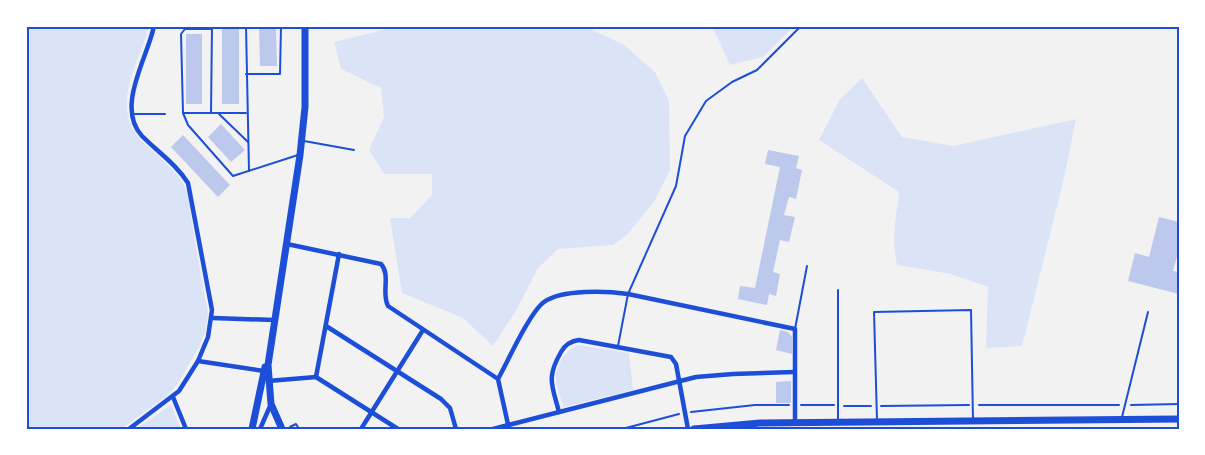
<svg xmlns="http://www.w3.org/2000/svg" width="1205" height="455" font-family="Merriweather,serif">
<rect width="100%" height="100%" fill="#f2f2f2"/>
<g fill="#dbe4f7">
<path d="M26 26H149C138 68 106 110 147 146 161 159 178 171 186 189 190 198 190 212 192 223 197 253 202 283 208 313L206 329 200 345 179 382 167 396 121 429H26Z"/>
<polygon points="399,26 584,26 624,45 655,72 669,101 670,170 655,200 627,235 613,245 558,249 538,268 517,309 493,346 463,318 402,293 390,218 410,218 432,195 432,174 384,174 369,150 384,117 381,88 341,69 334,42"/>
<polygon points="712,26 794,26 763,57 730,65"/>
<path d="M862 78 902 137 953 146 1076 119 1065 174 1022 346 986 348 988 287 951 274 897 265C891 239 896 218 899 192L819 140 840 99Z"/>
<path d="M579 345 629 353 633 390 564 407C561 398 556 388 556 379 554 367 568 347 579 345Z"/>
<polygon points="171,405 181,429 136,429"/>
</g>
<g fill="#bdc9ec">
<rect x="222" y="26" width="17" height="78"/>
<polygon points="259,26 276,26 277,66 260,66"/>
<rect x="186" y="34" width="16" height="70"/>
<polygon points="221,124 245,150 231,162 208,137"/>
<polygon points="183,135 230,185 218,197 171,147"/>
<polygon points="768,150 799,156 796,168 802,170 796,199 789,197 784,215 795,217 789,242 780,240 773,272 780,274 776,296 769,294 767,305 738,299 740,286 755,288 780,167 765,164"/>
<polygon points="1159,217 1179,222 1179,250 1173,271 1179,272 1179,294 1128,281 1135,253 1149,257"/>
<polygon points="780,330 788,332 792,337 792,354 776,350"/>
<polygon points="791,381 791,403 776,403 776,382"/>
</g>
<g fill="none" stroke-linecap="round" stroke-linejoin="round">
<g stroke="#1d4ed8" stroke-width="2">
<polyline points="801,405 834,405"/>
<polyline points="979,405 1119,405"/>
<polyline points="1131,405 1179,404"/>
<polyline points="844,406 871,406"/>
<polyline points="881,406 969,405"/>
<polyline points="691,412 755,405 789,405"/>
<polyline points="290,427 296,424 299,429"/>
<polyline points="622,429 679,414"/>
</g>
<g stroke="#1d4ed8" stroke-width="2">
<polyline points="246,26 249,171"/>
<polyline points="212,29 185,29 181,34 183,113 188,125 233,176 298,155"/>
<polyline points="246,74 280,74 281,26"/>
<polyline points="184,113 246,113"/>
<polyline points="211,113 212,26"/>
<polyline points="133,114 165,114"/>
<polyline points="219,114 248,142"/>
<polyline points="304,141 354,150"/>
<polyline points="838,290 838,420"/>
<polyline points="795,329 807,266"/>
<polyline points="618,346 628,294 676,186 685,136 706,101 732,82 757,70 801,26"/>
<polyline points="1122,417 1148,312"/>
<polyline points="877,420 874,312 971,310 973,420"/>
</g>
<g stroke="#1d4ed8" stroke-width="4.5">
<path d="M287 244 381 264C391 275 381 293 388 306L498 379 509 429"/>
<polyline points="339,254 316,377 398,429"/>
<polyline points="212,318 274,320"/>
<polyline points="326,326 441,399 450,408 456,429"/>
<polyline points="198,361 264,371"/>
<path d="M498 379C508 361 530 312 544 302 562 289 607 291 628 294L795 329V422"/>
<polyline points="268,381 316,377"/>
<polyline points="173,397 186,429"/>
<path d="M559 412C552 385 546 378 561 352 565 345 570 341 579 340L671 357 676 364 688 429"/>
<path d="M129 429 179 391 198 361 208 337 212 310 188 183C176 164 158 152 142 136 115 107 148 57 154 26"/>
<polyline points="260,429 271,404"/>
<polyline points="361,429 423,330"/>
<polyline points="493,429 696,377 733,374 794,372"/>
</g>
<g stroke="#1d4ed8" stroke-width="7">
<polyline points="252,429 265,367"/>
<polyline points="282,429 271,404 268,365 300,155 305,107 305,26"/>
<polyline points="694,429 760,423 1179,419"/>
</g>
</g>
<rect width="1205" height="455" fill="none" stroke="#ffffff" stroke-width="55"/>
<rect x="28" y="28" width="1150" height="400" fill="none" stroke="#1d4ed8" stroke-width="2"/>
</svg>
